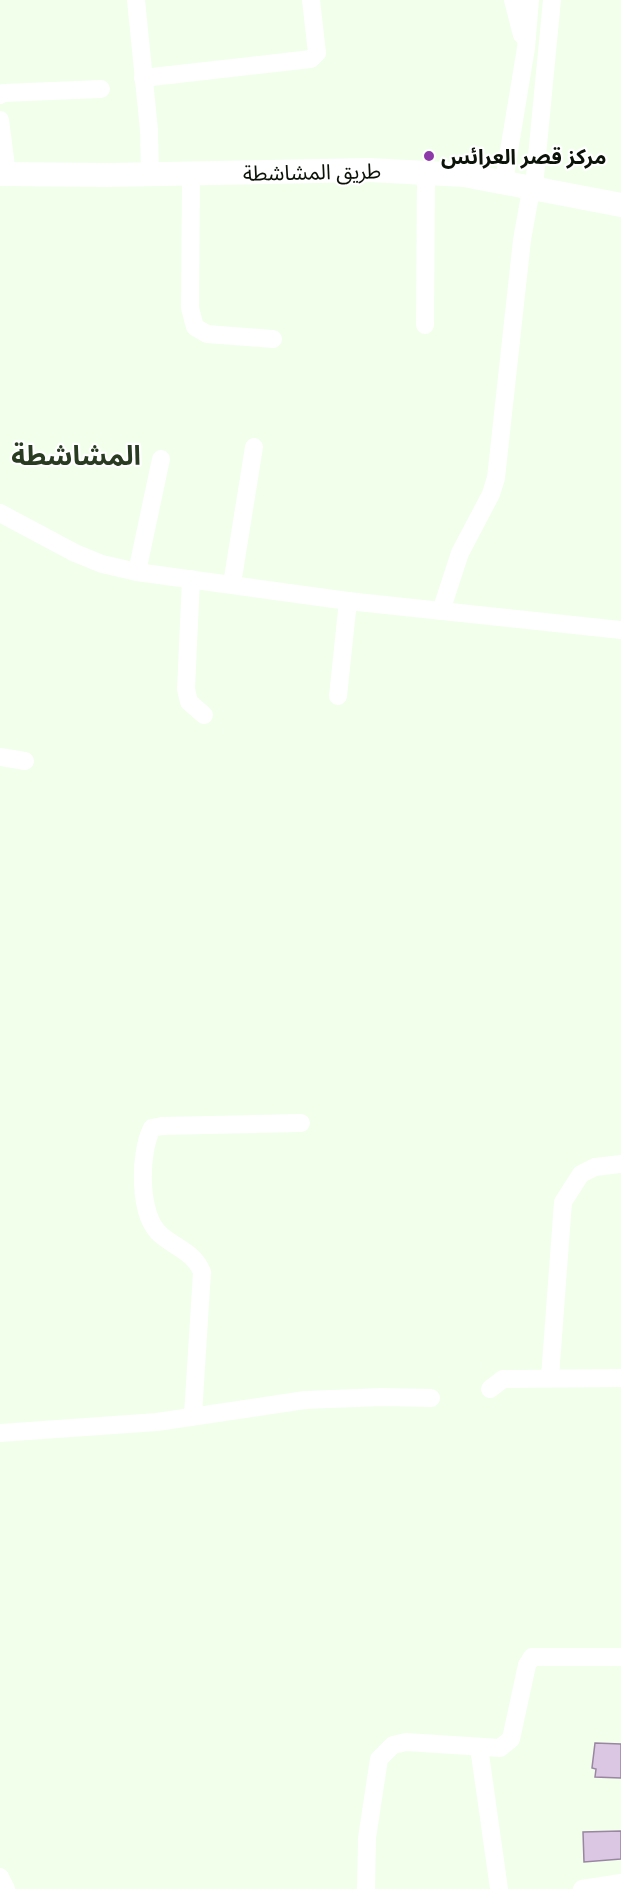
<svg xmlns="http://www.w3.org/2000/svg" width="621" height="1889" font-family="'Public Sans','Noto Sans Arabic',sans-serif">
<rect width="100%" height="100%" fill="#f1ffeb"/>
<g fill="#dbc6e3" stroke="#9a85a2" stroke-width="1.5">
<polygon points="595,1743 621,1744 621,1778 595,1777 596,1769 592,1768"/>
<polygon points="621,1831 621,1859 584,1862 583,1832"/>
</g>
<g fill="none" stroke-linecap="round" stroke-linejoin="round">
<g stroke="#fff" stroke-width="18">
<polyline points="136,0 149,130 150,175"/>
<polyline points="513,0 522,35"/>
<polyline points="143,78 311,59 317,53 311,0"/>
<polyline points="0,95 3,93 101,89"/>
<polyline points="0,120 7,174"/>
<polyline points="191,174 190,308 195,327 207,334 273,339"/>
<polyline points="504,181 526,48 530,0"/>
<polyline points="425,325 426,173"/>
<polyline points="0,513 75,553 102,564 137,572 348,601 621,630"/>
<polyline points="137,572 161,459"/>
<polyline points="191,579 186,689 189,702 204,715"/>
<polyline points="232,584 254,447"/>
<polyline points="441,611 460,553 491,494 496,478 522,240 529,201 534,187 552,0"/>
<polyline points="338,696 348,601"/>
<polyline points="0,757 25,761"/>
<polyline points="550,1377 563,1202 581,1174 595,1167 621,1164"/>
<polyline points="490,1389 503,1379 621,1378"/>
<path d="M193 1415 202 1272C194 1252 176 1248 161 1235 138 1216 139 1153 152 1128L162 1126 301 1123"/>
<polyline points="0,1433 157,1422 305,1400 382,1397 431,1398"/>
<polyline points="479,1747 499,1889"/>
<polyline points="0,1877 6,1889"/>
<polyline points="366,1889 367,1838 379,1759 393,1745 406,1742 500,1748 511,1739 527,1665 532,1657 621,1657"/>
<polyline points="582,1889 621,1883"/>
</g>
<polyline stroke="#fff" stroke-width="24" points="0,174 108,175 369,170 464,175 621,205"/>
</g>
<circle fill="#8d3aa9" stroke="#fff" stroke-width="2" cx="429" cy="156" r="6"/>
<g text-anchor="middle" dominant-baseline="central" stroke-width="4.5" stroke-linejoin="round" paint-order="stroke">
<g font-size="21" font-weight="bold" fill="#0b1207" stroke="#fff" text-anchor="start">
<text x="441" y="156">مركز قصر العرائس</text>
</g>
<g font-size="21" fill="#0b1207" stroke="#fff">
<text transform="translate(312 172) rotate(-1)">طريق المشاشطة</text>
</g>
<g font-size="27" font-weight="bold" fill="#293b21" stroke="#fff">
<text x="76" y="455">المشاشطة</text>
</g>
</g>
</svg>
